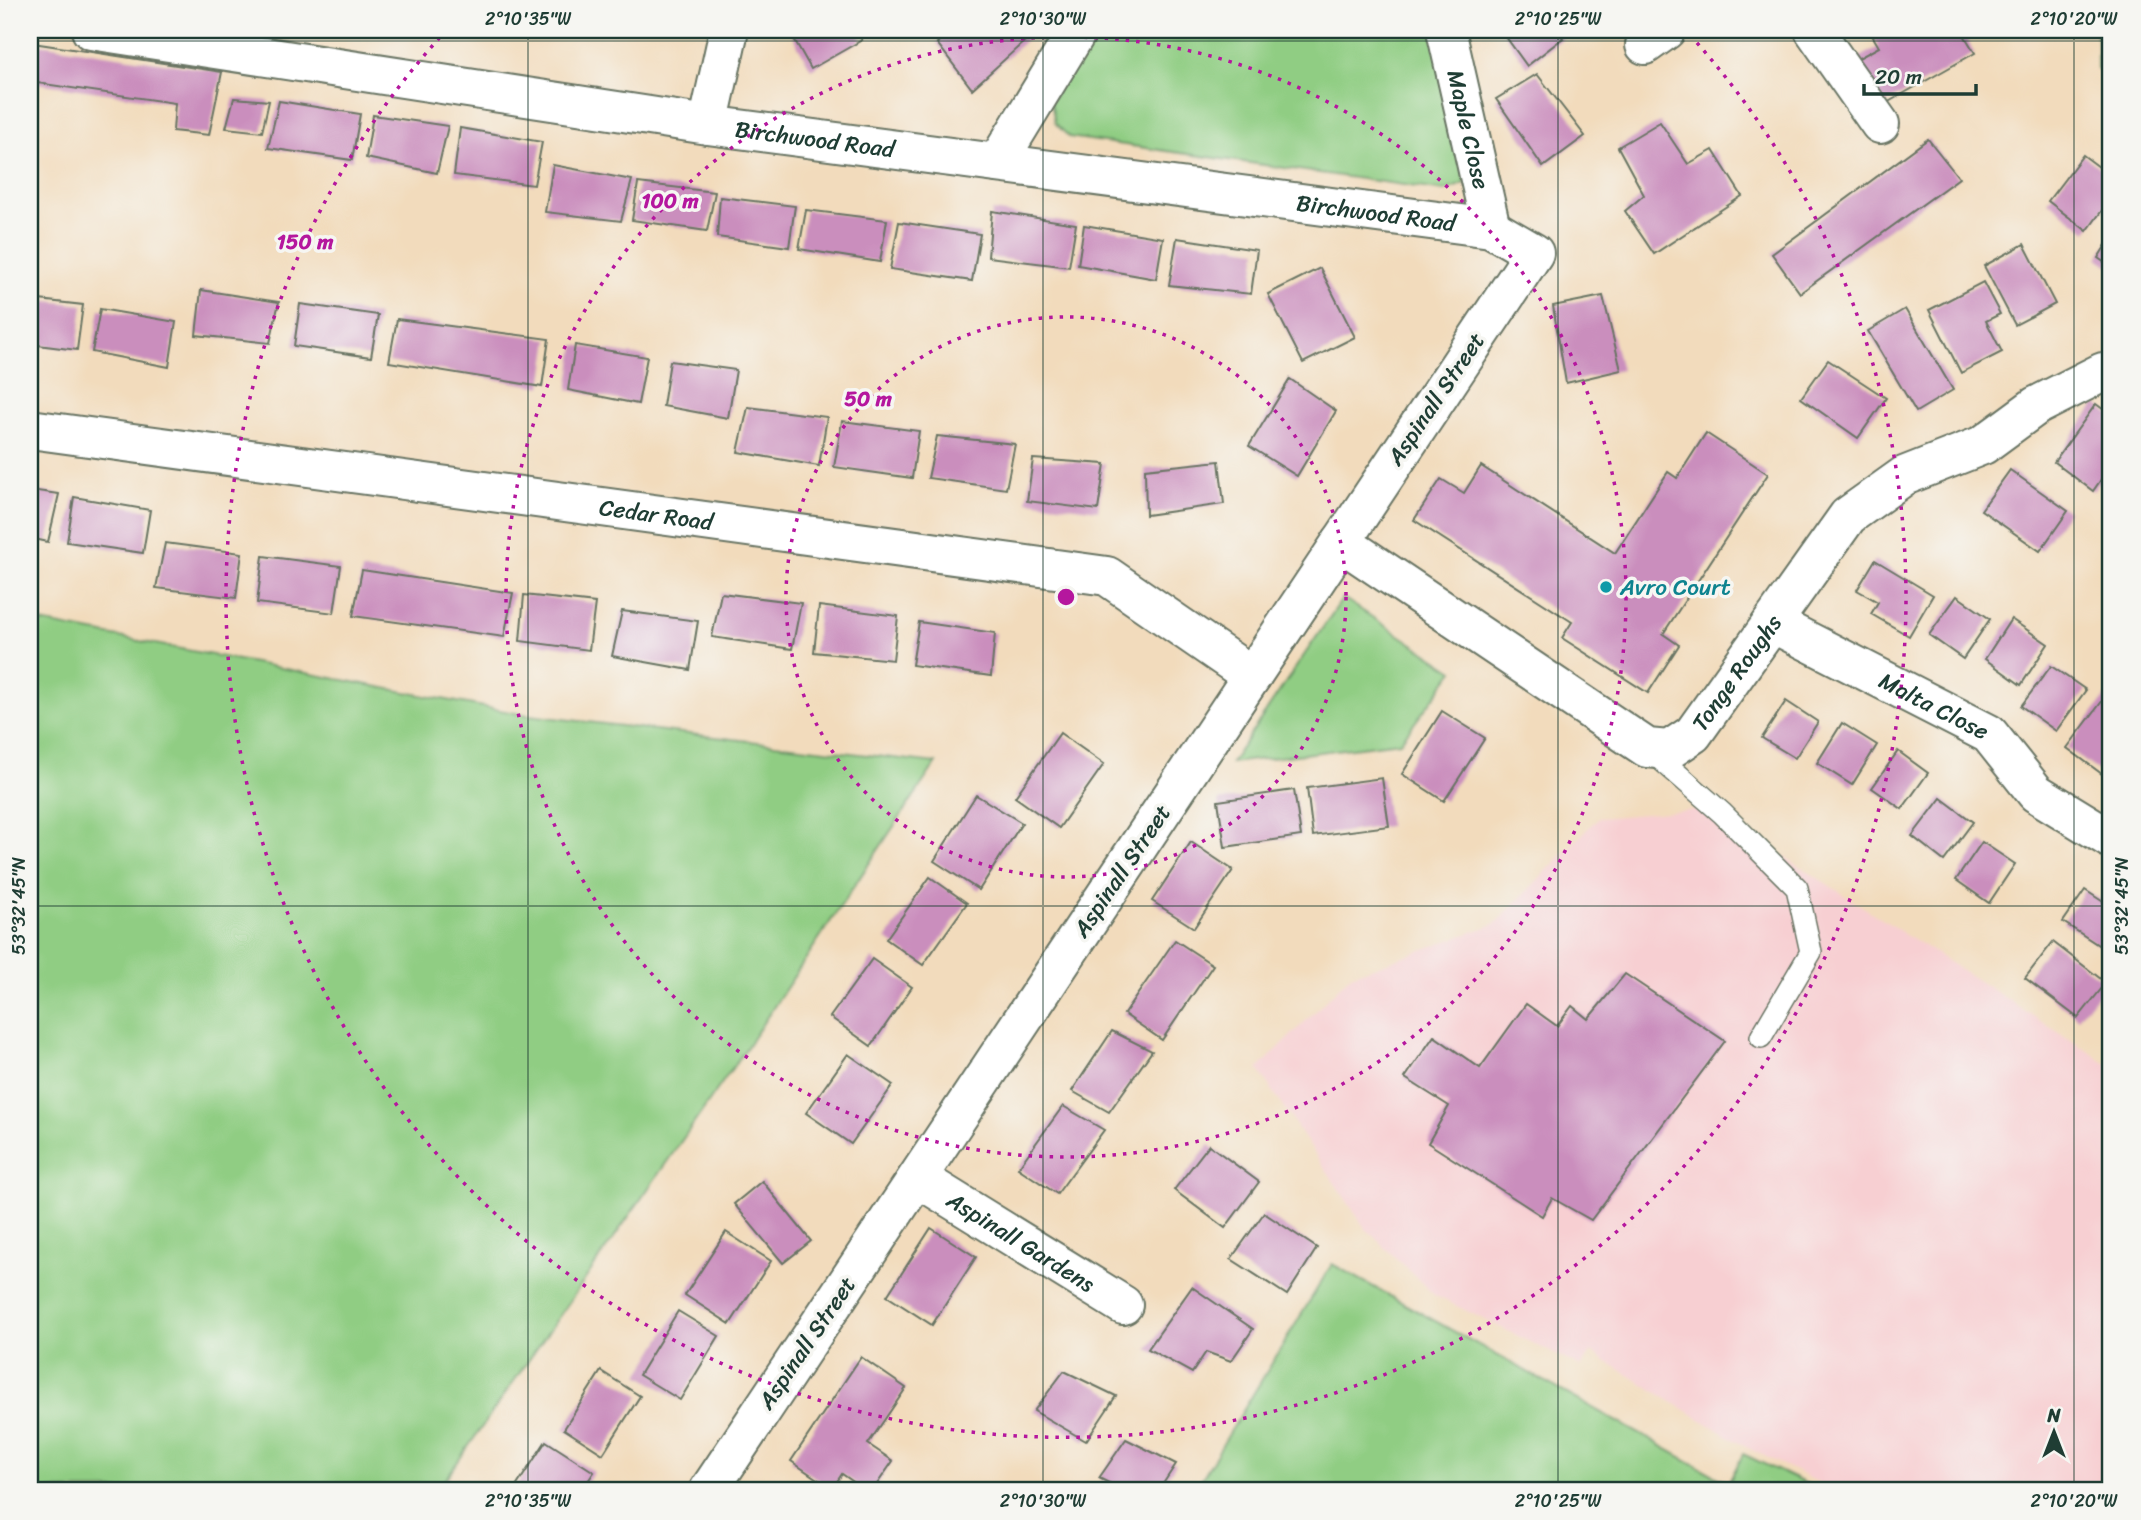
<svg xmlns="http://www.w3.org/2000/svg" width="2141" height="1520" font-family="Sriracha,sans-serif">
<rect width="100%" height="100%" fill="#f6f6f2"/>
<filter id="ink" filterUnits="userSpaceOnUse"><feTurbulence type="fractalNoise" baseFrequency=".0143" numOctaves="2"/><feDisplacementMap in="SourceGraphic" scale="14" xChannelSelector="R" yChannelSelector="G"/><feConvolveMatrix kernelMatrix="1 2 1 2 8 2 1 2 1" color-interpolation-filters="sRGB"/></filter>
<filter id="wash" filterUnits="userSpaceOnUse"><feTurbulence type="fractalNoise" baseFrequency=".00686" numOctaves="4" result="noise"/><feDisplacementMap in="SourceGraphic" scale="28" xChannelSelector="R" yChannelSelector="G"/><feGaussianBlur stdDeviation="1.57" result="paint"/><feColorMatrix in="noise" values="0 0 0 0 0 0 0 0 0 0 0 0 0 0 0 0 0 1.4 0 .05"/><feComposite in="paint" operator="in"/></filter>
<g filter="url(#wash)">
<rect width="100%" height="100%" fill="#f2dbbc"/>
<polygon fill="#f7cfd2" points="1706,809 1785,857 2111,1066 2111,1490 1834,1490 1744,1446 1591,1352 1581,1367 1434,1295 1365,1228 1258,1069 1351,975 1495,924 1598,818"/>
<g fill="#90cd83" stroke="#58855c" stroke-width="2">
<polygon points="1120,30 1438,30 1465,183 1445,191 1069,137 1055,123 1051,102 1081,44 1114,41"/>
<polygon points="2097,30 2111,30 2111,77 2097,69"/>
<polygon points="1343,598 1454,671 1400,742 1231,763"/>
<polygon points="30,620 520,714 936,763 747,1047 438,1490 30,1490"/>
<polygon points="1332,1264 1723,1480 1718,1490 1195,1490"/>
<polygon points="1743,1454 1819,1490 1725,1490"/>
</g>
<g id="blocks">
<g fill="#ca8ebd">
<polygon points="789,30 855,30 862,40 811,69"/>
<polygon points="951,30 1037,30 972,89 937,43"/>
<polygon points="1501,30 1557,30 1563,38 1527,66"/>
<polygon points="1869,30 1961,30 1975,53 1883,105 1853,61 1879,47"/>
<polygon points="33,43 222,72 209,135 173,131 175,103 30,82 30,56"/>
<polygon points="1537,74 1585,136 1543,167 1496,99"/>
<polygon points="234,98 269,101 262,132 226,128"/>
<polygon points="279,101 360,114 352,160 268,148"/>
<polygon points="373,115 448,126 437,173 366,158"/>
<polygon points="1660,122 1688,164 1713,150 1742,196 1654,254 1625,211 1644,195 1618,147"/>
<polygon points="460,128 542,142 534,185 454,175"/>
<polygon points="1928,139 1959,178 1800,293 1772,254"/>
<polygon points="2083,155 2111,176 2111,198 2087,231 2048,201"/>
<polygon points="553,165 632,180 621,221 545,212"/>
<polygon points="638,183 715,192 707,231 632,220"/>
<polygon points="720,197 795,206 789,247 717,237"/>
<polygon points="806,210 887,220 880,262 799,249"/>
<polygon points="992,211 1076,224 1069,267 988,257"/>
<polygon points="899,222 980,234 972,281 890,269"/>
<polygon points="1084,225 1163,238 1156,279 1078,265"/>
<polygon points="2111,237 2111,267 2098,258"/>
<polygon points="1177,238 1257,250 1251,294 1169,285"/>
<polygon points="2024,244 2055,304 2015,325 1984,266"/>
<polygon points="1320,268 1355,337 1303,363 1268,294"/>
<polygon points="1983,282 2000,314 1986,321 2002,352 1961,373 1929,310"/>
<polygon points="201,290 279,302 270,343 196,335"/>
<polygon points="1603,296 1621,370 1566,383 1553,306"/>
<polygon points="30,299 83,305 77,350 30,344"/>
<polygon points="300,304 378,315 371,357 294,346"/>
<polygon points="100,309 176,322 169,367 92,352"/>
<polygon points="1905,309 1953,390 1916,412 1868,331"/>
<polygon points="397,319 549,339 542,387 389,362"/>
<polygon points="575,345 647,357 638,404 568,390"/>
<polygon points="1828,360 1886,398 1858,438 1801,398"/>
<polygon points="670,361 736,370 728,418 663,406"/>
<polygon points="1290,379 1336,411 1297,476 1249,446"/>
<polygon points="2096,404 2111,415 2111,465 2093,491 2054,462"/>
<polygon points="748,407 827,417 819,466 738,452"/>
<polygon points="842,421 919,431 912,478 834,467"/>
<polygon points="1706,433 1768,474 1663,634 1679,645 1648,693 1562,638 1572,622 1414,520 1441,479 1464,493 1481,466 1615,553 1668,472 1677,478"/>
<polygon points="937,436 1015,444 1006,489 928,478"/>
<polygon points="1033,459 1105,464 1098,510 1027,501"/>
<polygon points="1219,461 1224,504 1146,515 1145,469"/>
<polygon points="2010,470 2068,511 2040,551 1981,510"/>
<polygon points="30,490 59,494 48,542 30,538"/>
<polygon points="74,497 150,510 143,553 67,542"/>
<polygon points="165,543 242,553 236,598 156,588"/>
<polygon points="263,556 341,566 334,613 257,603"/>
<polygon points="1875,560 1933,595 1909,636 1871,614 1878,602 1857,590"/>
<polygon points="362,570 513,593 504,637 353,616"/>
<polygon points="721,593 801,603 792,649 712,637"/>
<polygon points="524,595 595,603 589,650 520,641"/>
<polygon points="1957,596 1990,619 1963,659 1929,635"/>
<polygon points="819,606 898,616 893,660 814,652"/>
<polygon points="622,611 698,621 690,670 612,656"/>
<polygon points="2011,619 2048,644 2021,685 1985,659"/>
<polygon points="919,622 995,633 991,676 912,665"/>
<polygon points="2051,666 2086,690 2056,731 2021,706"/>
<polygon points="2109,692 2111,694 2110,780 2067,748"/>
<polygon points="1786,701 1818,722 1795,758 1762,738"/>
<polygon points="1442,711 1485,738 1444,801 1402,774"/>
<polygon points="1842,723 1877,745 1852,785 1817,763"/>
<polygon points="1060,733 1104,764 1059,828 1015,797"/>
<polygon points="1898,751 1928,773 1902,809 1872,788"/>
<polygon points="1382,778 1389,826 1313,836 1307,788"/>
<polygon points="1294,790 1301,836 1225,847 1218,801"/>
<polygon points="976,795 1022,823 979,890 934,861"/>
<polygon points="1941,798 1973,822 1944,861 1912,836"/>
<polygon points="1191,842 1233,870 1194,928 1152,901"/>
<polygon points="1982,842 2015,864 1989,903 1956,880"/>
<polygon points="930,877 967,903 923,965 886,939"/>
<polygon points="2085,890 2111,907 2111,935 2103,948 2063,922"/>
<polygon points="1175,940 1213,965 1162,1040 1124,1014"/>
<polygon points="2053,942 2106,983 2078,1018 2025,978"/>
<polygon points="872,959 912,987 871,1046 830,1017"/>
<polygon points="1625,974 1725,1041 1591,1220 1552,1198 1542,1216 1428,1143 1449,1106 1405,1078 1434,1036 1480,1068 1526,1004 1557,1026 1572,1006 1588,1019"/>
<polygon points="1112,1031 1152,1051 1109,1112 1072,1091"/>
<polygon points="848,1054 893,1085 851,1144 806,1113"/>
<polygon points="1063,1106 1104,1130 1057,1194 1018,1168"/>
<polygon points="1209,1145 1259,1182 1225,1228 1174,1190"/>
<polygon points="762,1181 811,1241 783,1263 734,1204"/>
<polygon points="1264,1213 1317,1248 1287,1295 1231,1259"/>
<polygon points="931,1228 976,1257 932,1325 887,1296"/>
<polygon points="726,1232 771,1261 730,1324 685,1295"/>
<polygon points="1192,1287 1253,1329 1231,1361 1206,1352 1192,1373 1148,1349"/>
<polygon points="678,1311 719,1336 680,1400 639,1375"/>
<polygon points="861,1357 906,1388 868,1444 893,1461 873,1490 865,1490 842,1474 832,1489 791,1461"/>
<polygon points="601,1371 640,1396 603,1454 564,1429"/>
<polygon points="1064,1371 1116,1396 1086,1441 1034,1411"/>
<polygon points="1126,1439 1176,1464 1159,1490 1123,1490 1099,1478"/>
<polygon points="546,1441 594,1472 582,1490 514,1490"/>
</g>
</g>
</g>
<g filter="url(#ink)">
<use href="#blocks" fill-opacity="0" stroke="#697464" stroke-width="2"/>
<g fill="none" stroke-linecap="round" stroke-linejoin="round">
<g stroke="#697464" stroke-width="24">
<polyline id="service" points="1650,750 1722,813 1797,888 1811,952 1761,1037"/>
</g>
<g stroke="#697464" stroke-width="42">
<g id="minor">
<path id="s1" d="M91 30 708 125 1491 228 1534 253 709 1490"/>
<path id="s2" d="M1446 30 1491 228"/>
<polyline points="1814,30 1880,124"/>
<polyline points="1645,45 1666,30"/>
<polyline points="708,125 729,30"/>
<polyline points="997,163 1078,30"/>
<path id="s3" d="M30 429 1107 576 1252 676"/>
<path id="s4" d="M1341 542 1647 748 1669 750 1693 734 1848 516 1904 476 1983 445 2036 406 2103 372 2111 375"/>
<path id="s5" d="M1772 623 1989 734 2036 793 2111 839"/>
<path id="s6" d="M918 1178 1123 1305"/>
</g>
</g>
<use href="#service" stroke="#fff" stroke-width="21"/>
<use href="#minor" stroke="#fff" stroke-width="38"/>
</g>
</g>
<path fill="none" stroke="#1f3d34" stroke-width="2" stroke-opacity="0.45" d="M528 30V1490M1043 30V1490M1558 30V1490M2074 30V1490M30 41H2111M30 906H2111"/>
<g fill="none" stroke="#b5179e" stroke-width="3.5" stroke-dasharray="3.5 7">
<circle cx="1066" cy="597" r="280"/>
<circle cx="1066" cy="597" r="560"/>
<path d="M1690 35A840 840 0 1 1 442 35"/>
</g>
<circle fill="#0f9aa8" stroke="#f6f6f2" stroke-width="2.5" cx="1606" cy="587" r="7"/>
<g text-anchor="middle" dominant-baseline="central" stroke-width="7" stroke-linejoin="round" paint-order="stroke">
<g font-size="23" fill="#1f3d34" stroke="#f6f6f2">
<text stroke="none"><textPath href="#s2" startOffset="102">Maple Close</textPath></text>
<text stroke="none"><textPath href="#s1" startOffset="732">Birchwood Road</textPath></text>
<text stroke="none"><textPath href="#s1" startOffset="1298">Birchwood Road</textPath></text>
<text transform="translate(1436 399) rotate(-56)">Aspinall Street</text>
<text stroke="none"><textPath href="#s3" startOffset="632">Cedar Road</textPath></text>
<text stroke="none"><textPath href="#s4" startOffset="495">Tonge Roughs</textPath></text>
<text stroke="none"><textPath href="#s5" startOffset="182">Malta Close</textPath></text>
<text transform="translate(1122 871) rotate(-56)">Aspinall Street</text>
<text stroke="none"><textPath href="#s6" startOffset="121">Aspinall Gardens</textPath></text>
<text transform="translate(807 1343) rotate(-56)">Aspinall Street</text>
</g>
<g font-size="23" fill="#0d838f" stroke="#f6f6f2" text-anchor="start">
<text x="1620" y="587">Avro Court</text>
</g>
</g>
<circle cx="1066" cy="597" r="10" fill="#b5179e" stroke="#f6f6f2" stroke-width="3.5"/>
<g font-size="21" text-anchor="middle" font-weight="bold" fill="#b5179e" stroke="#f6f6f2" stroke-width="7" stroke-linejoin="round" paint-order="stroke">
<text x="670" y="208">100 m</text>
<text x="305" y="249">150 m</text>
<text x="868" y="406">50 m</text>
</g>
<rect width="2141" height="1520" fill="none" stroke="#f6f6f2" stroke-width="77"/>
<g transform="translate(2054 1432)" stroke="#f6f6f2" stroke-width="5" paint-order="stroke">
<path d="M0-5L12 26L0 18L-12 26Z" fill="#1f3d34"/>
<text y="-10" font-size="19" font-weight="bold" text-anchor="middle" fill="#1f3d34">N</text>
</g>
<path d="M1864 84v10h112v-10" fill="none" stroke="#1f3d34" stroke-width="3.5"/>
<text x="1875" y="84" font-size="21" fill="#1f3d34" stroke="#f6f6f2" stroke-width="5" paint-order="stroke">20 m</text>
<rect x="38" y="38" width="2064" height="1444" fill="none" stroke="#1f3d34" stroke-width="2.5"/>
<g font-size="18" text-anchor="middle" fill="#1f3d34">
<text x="528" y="25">2°10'35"W</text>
<text x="1043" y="25">2°10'30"W</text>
<text x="1558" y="25">2°10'25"W</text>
<text x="2074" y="25">2°10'20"W</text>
<text transform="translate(19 906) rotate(-90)" y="6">53°32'45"N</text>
<text transform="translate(2122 906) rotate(-90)" y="6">53°32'45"N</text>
<text x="528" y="1507">2°10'35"W</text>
<text x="1043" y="1507">2°10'30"W</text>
<text x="1558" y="1507">2°10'25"W</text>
<text x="2074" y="1507">2°10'20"W</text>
</g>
</svg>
